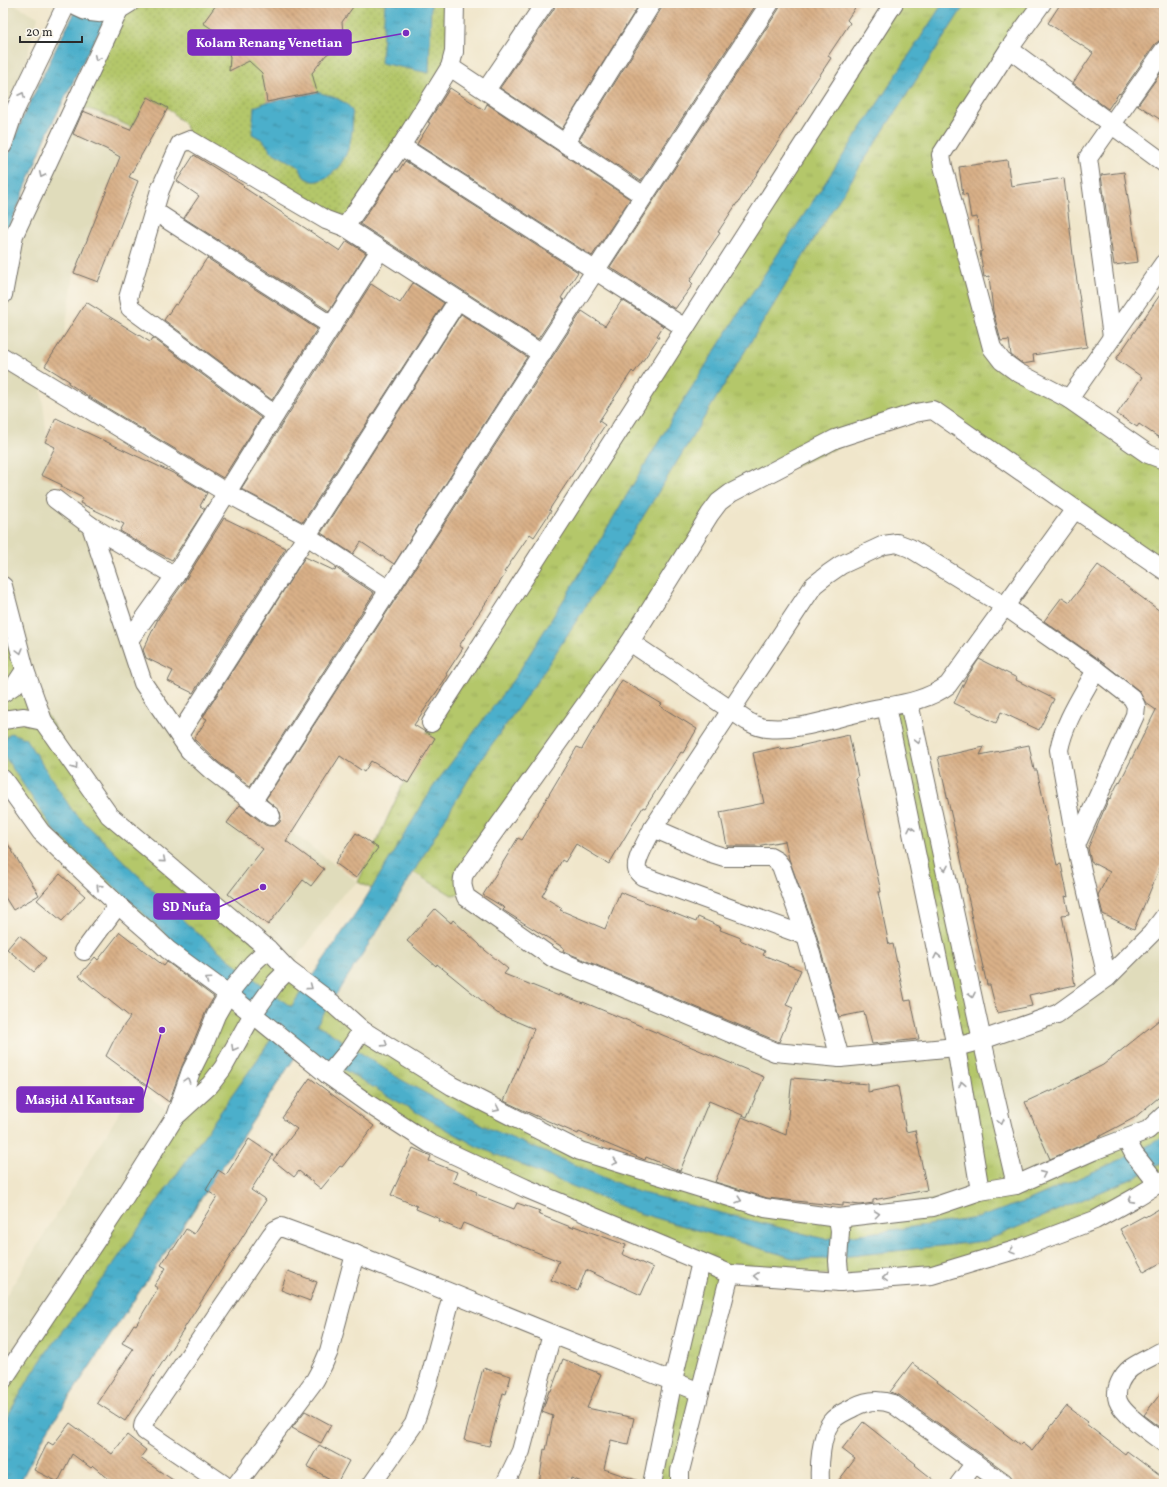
<svg xmlns="http://www.w3.org/2000/svg" width="1167" height="1487" font-family="Vollkorn,serif">
<defs>
<pattern id="grass-tufts" width="24" height="20" patternUnits="userSpaceOnUse"><rect width="24" height="20" fill="#b4c76a"/><path d="M3 7l-1-3M5 7V3M7 7l1-3M15 17l-1-3M17 17v-4M19 17l1-3" fill="none" stroke="#9bab5c"/></pattern>
<pattern id="park-dots" width="8" height="8" patternUnits="userSpaceOnUse"><rect width="8" height="8" fill="#b4c76a"/><path d="M2 2h.1M6 6h.1" fill="none" stroke="#9bab5c" stroke-width="1.8" stroke-linecap="round"/></pattern>
<pattern id="water-ripples" width="26" height="14" patternUnits="userSpaceOnUse"><rect width="26" height="14" fill="#4cafcb"/><path d="M2 4q2-2 4 0t4 0M15 11q2-2 4 0t4 0" fill="none" stroke="#3f8fa5"/></pattern>
<pattern id="building-back-hatch" width="6" height="6" patternUnits="userSpaceOnUse"><rect width="6" height="6" fill="#d9b088"/><path d="M-1 5l2 2M0 0l6 6M5-1l2 2" fill="none" stroke="#b08f6f"/></pattern>
</defs>
<rect width="100%" height="100%" fill="#fbf7ec"/>
<filter id="ink" filterUnits="userSpaceOnUse"><feTurbulence type="fractalNoise" baseFrequency=".025" numOctaves="2"/><feDisplacementMap in="SourceGraphic" scale="8" xChannelSelector="R" yChannelSelector="G"/><feConvolveMatrix kernelMatrix="1 2 1 2 8 2 1 2 1" color-interpolation-filters="sRGB"/></filter>
<filter id="wash" filterUnits="userSpaceOnUse"><feTurbulence type="fractalNoise" baseFrequency=".012" numOctaves="4" result="noise"/><feDisplacementMap in="SourceGraphic" scale="16" xChannelSelector="R" yChannelSelector="G"/><feGaussianBlur stdDeviation="0.9" result="paint"/><feColorMatrix in="noise" values="0 0 0 0 0 0 0 0 0 0 0 0 0 0 0 0 0 1.4 0 .05"/><feComposite in="paint" operator="in"/></filter>
<g filter="url(#wash)">
<rect width="100%" height="100%" fill="#f0e6cb"/>
<g fill="#e0dcbb">
<polygon points="3,3 12,3 38,17 3,145"/>
<polygon points="75,105 101,113 131,127 74,273 64,336 45,366 40,379 55,499 91,526 143,683 179,735 252,802 358,882 343,894 288,970 109,815 43,721 3,586 3,295 14,235"/>
<polygon points="413,872 452,895 464,893 553,958 775,1052 956,1047 980,1191 875,1214 765,1208 544,1133 332,1003 394,905"/>
<polygon points="1164,917 1164,1115 1016,1185 982,1040 1057,1014"/>
<polygon points="136,1086 175,1117 3,1380 3,1301"/>
</g>
<g fill="url(#grass-tufts)" stroke="#70794a">
<polygon points="894,3 1042,3 941,155 992,348 1164,460 1164,570 925,410 731,493 465,874 464,893 452,895 413,872 394,905 372,889 358,882 431,723"/>
<polygon points="3,586 33,693 109,815 362,1030 580,1151 838,1218 980,1191 886,706 909,703 1016,1185 1164,1115 1164,1180 1138,1196 932,1275 730,1274 680,1484 652,1484 701,1262 429,1143 299,1051 45,1434 19,1484 3,1484 3,1382 175,1117 228,994 149,932 3,779"/>
</g>
<polygon fill="url(#park-dots)" stroke="#70794a" points="130,3 455,3 454,52 345,227 190,140 185,125 168,108 149,97 131,127 101,113 75,105"/>
<g fill="url(#water-ripples)" stroke="#3c6d7b">
<polygon points="80,3 115,3 88,52 48,132 3,243 3,170 23,117 58,44"/>
<polygon points="385,3 431,3 429,73 381,63"/>
<polygon points="943,3 966,3 827,218 630,538 540,677 477,765 394,905 317,1024 400,1079 486,1127 638,1192 825,1239 978,1218 1029,1200 1122,1159 1159,1140 1164,1136 1164,1162 1136,1177 985,1241 823,1259 797,1259 632,1211 476,1146 388,1096 303,1045 45,1434 19,1484 3,1484 3,1424 30,1377 50,1347 88,1300 136,1232 264,1050 278,1028 176,944 53,829 3,754 3,741 10,733 25,738 72,810 187,924 236,965 291,1007 364,901 433,787 516,676 576,580 683,401 744,305 876,106"/>
<path d="M317 92C327 95 348 100 352 111 353 113 352 115 352 117 354 138 346 166 327 177 323 179 317 182 312 181 309 180 306 178 304 177L299 167 272 152 263 140 252 134 254 107 267 102Z"/>
</g>
<g id="blocks">
<g fill="url(#building-back-hatch)">
<polygon points="250,3 356,3 342,22 344,43 326,55 312,73 317,92 267,102 262,73 249,61 229,71 230,57 224,37 203,23 216,5 248,5"/>
<polygon points="555,3 640,3 562,129 500,88 554,9"/>
<polygon points="662,3 757,3 641,181 579,140 661,9"/>
<polygon points="780,3 858,3 847,20 850,23 828,56 831,58 810,90 811,91 738,203 737,203 718,232 720,233 707,252 708,252 690,281 693,284 675,309 610,267 779,9"/>
<polygon points="1061,3 1164,3 1164,40 1159,41 1155,44 1120,94 1119,93 1108,109 1073,83 1093,53 1048,23"/>
<polygon points="1164,68 1164,122 1138,105"/>
<polygon points="450,88 484,110 487,104 630,199 592,256 417,144 430,123 428,122"/>
<polygon points="148,97 168,108 129,177 138,181 98,282 74,273 120,157 106,149 73,134 83,111 130,130"/>
<polygon points="194,155 244,186 243,187 340,251 347,241 366,253 329,311 184,218 199,196 177,181"/>
<polygon points="1007,160 1011,186 1064,178 1073,255 1087,347 1033,355 1034,362 1023,364 1011,355 1009,340 1001,341 993,311 989,276 984,277 980,252 982,251 977,217 971,218 967,194 963,195 959,167"/>
<polygon points="405,161 578,272 561,298 564,300 538,339 360,224 396,171 398,172"/>
<polygon points="1124,172 1138,262 1114,265 1101,175"/>
<polygon points="207,258 317,329 272,400 164,320 175,304 177,305"/>
<polygon points="413,283 444,303 303,522 241,489 371,284 400,303"/>
<polygon points="1164,289 1164,441 1139,424 1137,427 1117,414 1142,377 1116,359"/>
<polygon points="622,300 663,326 657,336 659,337 649,352 634,373 632,371 599,421 605,425 549,510 551,511 534,537 530,534 504,572 506,573 473,622 474,623 459,646 463,648 446,674 448,675 414,725 435,738 408,783 371,761 364,772 340,756 286,841 324,869 311,886 303,880 268,925 228,894 263,849 227,823 240,805 265,825 269,826 275,826 280,822 281,817 280,812 266,799 582,311 605,326"/>
<polygon points="86,302 150,342 153,338 261,418 223,478 99,403 68,383 69,381 45,366"/>
<polygon points="461,314 527,357 394,564 361,542 353,554 321,533"/>
<polygon points="56,418 175,474 207,493 200,506 205,509 172,560 154,551 120,531 124,524 80,503 83,498 61,487 62,485 41,475 55,447 45,442"/>
<polygon points="224,518 286,548 193,693 168,681 173,671 146,658 143,650 159,617 184,582"/>
<polygon points="305,557 335,571 336,568 374,593 250,786 218,762 194,739 207,719 203,717"/>
<polygon points="1098,565 1164,614 1164,858 1134,929 1103,914 1098,895 1110,872 1091,862 1088,848 1109,798 1110,799 1119,781 1120,782 1156,710 1146,703 1138,690 1102,662 1044,621 1062,597 1070,602"/>
<polygon points="979,659 1017,678 1016,680 1054,699 1039,730 1001,712 996,723 954,703 967,677"/>
<polygon points="622,680 662,704 660,706 697,729 683,753 681,752 645,808 643,807 609,864 576,844 565,862 562,860 542,896 562,908 560,910 605,929 620,892 696,922 698,917 721,927 720,930 741,938 740,940 765,951 763,955 801,970 786,1005 793,1008 779,1042 563,951 564,948 506,912 503,910 505,908 483,895 518,838 522,840 577,747 582,749"/>
<polygon points="849,735 858,777 856,778 881,892 878,892 889,945 893,944 905,1001 911,1000 919,1039 872,1044 864,1012 839,1017 816,933 789,859 785,841 756,846 727,846 720,812 764,803 753,753 780,747 781,750"/>
<polygon points="1029,745 1034,770 1037,770 1047,817 1046,817 1057,865 1061,864 1068,897 1065,896 1069,914 1062,915 1075,985 1029,995 1032,1006 997,1013 990,985 987,985 970,910 971,910 966,888 967,888 957,840 938,757 984,747 980,755"/>
<polygon points="356,833 378,848 356,878 335,863"/>
<polygon points="3,836 39,895 13,910 3,894"/>
<polygon points="60,874 85,896 62,921 37,900"/>
<polygon points="435,909 451,923 453,920 480,945 480,946 508,969 504,974 559,996 559,994 583,1003 583,1002 764,1077 747,1117 709,1101 680,1171 646,1157 645,1160 579,1132 578,1134 525,1111 504,1101 534,1029 497,1013 437,964 436,966 407,941"/>
<polygon points="120,932 164,966 167,962 214,997 206,1011 193,1043 182,1066 169,1102 106,1056 115,1038 130,1017 79,976 95,957 98,960"/>
<polygon points="19,935 46,958 34,972 7,949"/>
<polygon points="1164,1016 1164,1093 1134,1118 1100,1136 1100,1137 1050,1159 1025,1102 1049,1091 1050,1092 1103,1065"/>
<polygon points="310,1078 374,1126 342,1167 340,1166 321,1189 299,1171 294,1177 273,1160 297,1129 282,1118"/>
<polygon points="792,1078 868,1084 868,1092 898,1086 906,1132 915,1130 927,1190 873,1200 873,1203 860,1205 843,1203 843,1206 767,1198 715,1182 742,1117 786,1135"/>
<polygon points="249,1139 273,1155 251,1190 266,1200 125,1421 97,1403 133,1349 122,1343 134,1324 136,1325 158,1288 154,1286 166,1268 161,1265 172,1248 174,1248 186,1229 194,1234 217,1197 206,1190 218,1170 226,1175"/>
<polygon points="413,1148 431,1156 429,1161 457,1172 453,1182 477,1192 476,1194 514,1209 517,1203 540,1211 538,1214 573,1228 574,1226 626,1245 622,1254 653,1268 641,1295 586,1270 578,1291 551,1280 559,1261 463,1223 460,1230 439,1221 440,1219 416,1209 417,1206 391,1195"/>
<polygon points="1164,1206 1164,1261 1144,1272 1120,1229 1144,1216 1145,1217"/>
<polygon points="288,1271 317,1282 310,1301 281,1290"/>
<polygon points="563,1359 601,1374 587,1408 634,1418 628,1444 611,1440 604,1469 639,1481 639,1484 587,1484 571,1478 570,1484 539,1484 544,1449 546,1450 553,1416 542,1412 549,1391 551,1391"/>
<polygon points="912,1363 1020,1445 1022,1443 1032,1451 1067,1406 1088,1422 1086,1424 1125,1454 1127,1451 1164,1479 1164,1484 1014,1484 1013,1479 1010,1475 899,1395 890,1392"/>
<polygon points="483,1368 511,1376 506,1394 503,1393 489,1446 464,1440"/>
<polygon points="1164,1389 1164,1430 1144,1415"/>
<polygon points="305,1411 331,1425 321,1443 292,1428"/>
<polygon points="863,1422 916,1464 915,1465 939,1484 836,1484 855,1459 842,1449"/>
<polygon points="70,1423 112,1454 127,1435 146,1450 140,1458 179,1484 115,1484 93,1466 91,1468 72,1454 58,1482 34,1470 48,1442 53,1445"/>
<polygon points="319,1445 349,1461 337,1483 307,1466"/>
</g>
</g>
</g>
<g filter="url(#ink)">
<use href="#blocks" fill-opacity="0" stroke="#706c63" stroke-width="1"/>
<g fill="none" stroke-linecap="round" stroke-linejoin="round">
<g stroke="#706c63" stroke-width="20">
<g id="street">
<path d="M71 3C89 17 112 16 130 3"/>
<polyline points="1042,3 1009,49 941,155 943,166 992,348 1002,361 1017,372 1069,399 1148,454 1164,460"/>
<polyline points="1009,49 1164,163"/>
<polyline points="450,67 644,196"/>
<polyline points="486,90 545,3"/>
<polyline points="565,143 652,3"/>
<polyline points="3,145 14,112 67,3"/>
<polyline points="401,146 685,328"/>
<polyline points="154,211 332,326"/>
<polyline points="345,227 401,146 450,67 454,52 455,3"/>
<polyline points="3,295 14,235 119,10"/>
<polyline points="1112,337 1088,158 1164,50"/>
<polyline points="3,357 227,493 307,536 389,590"/>
<polyline points="1069,399 1164,263"/>
<polyline points="275,415 130,308 128,298 160,190 180,144 190,140 326,220 345,227 542,354"/>
<polyline points="55,499 91,526 175,576"/>
<polyline points="91,526 143,683 189,750 211,770 271,816"/>
<path d="M1164 570 1075 509 936 412 932 410 915 413 835 439 731 493 719 502 710 514 630 642 464 874C461 883 463 889 466 897L553 958 775 1052 840 1058 956 1047 982 1040 1057 1014 1107 978 1152 933 1164 917"/>
<polyline points="3,586 25,670 43,721 109,815 268,949 288,970 332,1003 362,1030 452,1086 580,1151 765,1208 838,1218 933,1207 980,1191 1016,1185 1093,1151 1148,1130 1164,1115"/>
<polyline points="129,640 175,576 275,415 380,250"/>
<path d="M630 642 747 721C753 724 759 728 767 728 798 731 830 719 861 712 890 705 923 704 948 685L1075 509"/>
<path d="M1096 670C1082 696 1064 722 1059 750L1076 845 1107 978"/>
<polyline points="3,693 15,685 25,670"/>
<polyline points="909,703 982,1040 1016,1185"/>
<polyline points="886,706 956,1047 980,1191"/>
<polyline points="3,720 24,717 43,721"/>
<polyline points="431,723 894,3"/>
<polyline points="179,735 458,300"/>
<polyline points="3,779 41,832 118,905 149,932 168,950 228,994 328,1075 370,1105 429,1143 525,1188 730,1274 840,1282 932,1275 1015,1250 1095,1220 1138,1196 1164,1180"/>
<polyline points="252,802 595,271 770,3"/>
<polyline points="653,828 711,853 724,857 770,857 777,861 781,866 806,936 840,1058"/>
<path d="M806 936 642 876C640 874 637 872 637 869 635 859 649 837 653 828L814 585 828 574 841 565 884 545 897 543 910 548 1006 607 1096 670 1132 698 1136 706 1135 715 1076 845"/>
<polyline points="84,951 118,905"/>
<polyline points="328,1075 349,1050 362,1030"/>
<polyline points="176,1116 210,1085 223,1068 253,1014 276,982 288,970"/>
<polyline points="1126,1139 1134,1154 1158,1184"/>
<polyline points="838,1218 840,1231 838,1261 840,1282"/>
<path d="M1164 1350C1154 1356 1141 1361 1131 1368 1122 1375 1114 1389 1118 1401 1123 1415 1152 1434 1164 1443"/>
<polyline points="3,1380 119,1206 175,1117 191,1071 203,1047 216,1015 228,994 253,963 268,949"/>
<polyline points="223,1484 145,1431 143,1427 144,1422 271,1235 275,1230 281,1227 355,1254 552,1334 700,1392"/>
<polyline points="237,1484 315,1380 323,1365 329,1351 355,1254"/>
<polyline points="372,1484 414,1424 429,1380 452,1295"/>
<polyline points="505,1484 521,1451 552,1334"/>
<polyline points="652,1484 673,1380 701,1262"/>
<polyline points="680,1484 680,1471 730,1274"/>
<path d="M821 1484 820 1482C819 1465 821 1435 831 1422 836 1415 847 1411 854 1407 867 1400 879 1399 893 1404L1004 1484"/>
<polyline points="959,1484 975,1463"/>
</g>
</g>
<use href="#street" stroke="#fff" stroke-width="18"/>
</g>
<defs><path id="oneway-chevron" d="M-2-3.5L2.5 0L-2 3.5" fill="none" stroke-width="1.6" stroke-linecap="round" stroke-linejoin="round"/></defs>
<g stroke="#a0a0a0">
<use href="#oneway-chevron" transform="translate(97 58) rotate(115)"/>
<use href="#oneway-chevron" transform="translate(22 95) rotate(-64)"/>
<use href="#oneway-chevron" transform="translate(42 175) rotate(115)"/>
<use href="#oneway-chevron" transform="translate(20 651) rotate(75)"/>
<use href="#oneway-chevron" transform="translate(918 741) rotate(78)"/>
<use href="#oneway-chevron" transform="translate(75 767) rotate(55)"/>
<use href="#oneway-chevron" transform="translate(911 829) rotate(-102)"/>
<use href="#oneway-chevron" transform="translate(163 860) rotate(40)"/>
<use href="#oneway-chevron" transform="translate(945 868) rotate(78)"/>
<use href="#oneway-chevron" transform="translate(99 887) rotate(-136)"/>
<use href="#oneway-chevron" transform="translate(937 956) rotate(-102)"/>
<use href="#oneway-chevron" transform="translate(208 980) rotate(-145)"/>
<use href="#oneway-chevron" transform="translate(310 987) rotate(37)"/>
<use href="#oneway-chevron" transform="translate(972 995) rotate(78)"/>
<use href="#oneway-chevron" transform="translate(385 1044) rotate(32)"/>
<use href="#oneway-chevron" transform="translate(234 1048) rotate(119)"/>
<use href="#oneway-chevron" transform="translate(187 1080) rotate(-72)"/>
<use href="#oneway-chevron" transform="translate(962 1084) rotate(-100)"/>
<use href="#oneway-chevron" transform="translate(497 1109) rotate(27)"/>
<use href="#oneway-chevron" transform="translate(1001 1122) rotate(77)"/>
<use href="#oneway-chevron" transform="translate(615 1162) rotate(17)"/>
<use href="#oneway-chevron" transform="translate(1043 1174) rotate(-24)"/>
<use href="#oneway-chevron" transform="translate(739 1200) rotate(18)"/>
<use href="#oneway-chevron" transform="translate(1131 1200) rotate(151)"/>
<use href="#oneway-chevron" transform="translate(877 1214) rotate(-7)"/>
<use href="#oneway-chevron" transform="translate(1012 1251) rotate(162)"/>
<use href="#oneway-chevron" transform="translate(756 1276) rotate(-176)"/>
<use href="#oneway-chevron" transform="translate(885 1278) rotate(176)"/>
</g>
</g>
<path fill="none" stroke="#7b2cbf" stroke-width="1.5" d="M406 33L351 43M263 887L219 907M162 1030L143 1099"/>
<g fill="#7b2cbf" stroke="#fbf7ec" stroke-width="1.5">
<circle cx="406" cy="33" r="4"/>
<circle cx="263" cy="887" r="4"/>
<circle cx="162" cy="1030" r="4"/>
</g>
<g fill="#7b2cbf" stroke="#7b2cbf" stroke-width="1.5">
<rect x="188" y="30" width="163" height="25" rx="4"/>
<rect x="154" y="894" width="65" height="25" rx="4"/>
<rect x="17" y="1087" width="126" height="25" rx="4"/>
</g>
<g font-size="13" text-anchor="middle" font-weight="bold" fill="#fff">
<text x="269" y="47">Kolam Renang Venetian</text>
<text x="187" y="911">SD Nufa</text>
<text x="80" y="1104">Masjid Al Kautsar</text>
</g>
<rect width="1167" height="1487" fill="none" stroke="#fbf7ec" stroke-width="16"/>
<path d="M20 36v6h62v-6" fill="none" stroke="#2b2b2b" stroke-width="2"/>
<text x="26" y="36" font-size="12" fill="#2b2b2b" stroke="#fbf7ec" stroke-width="3" paint-order="stroke">20 m</text>
</svg>
